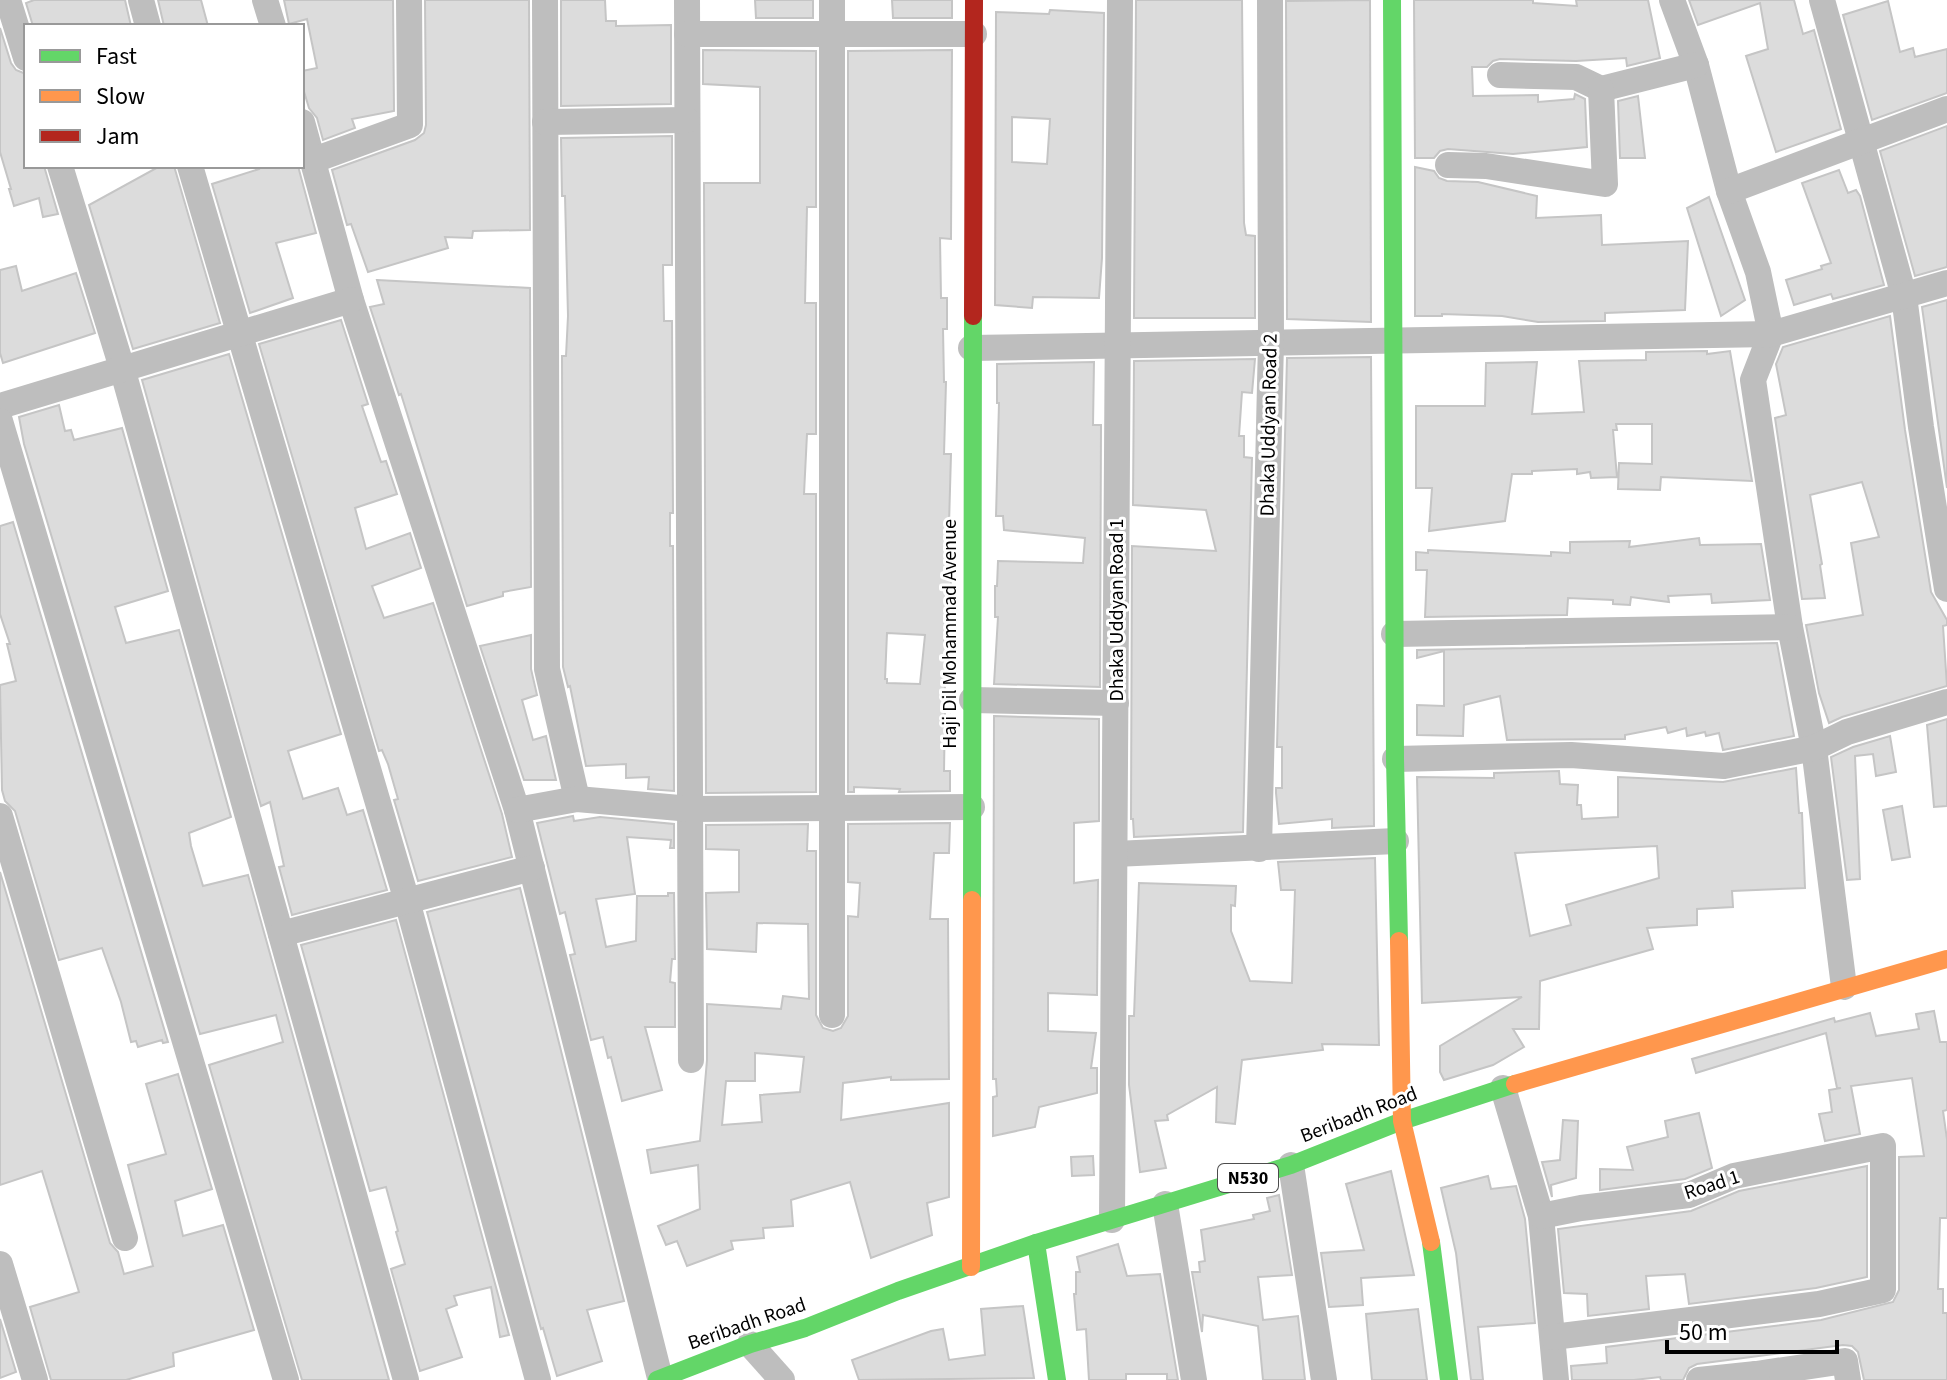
<svg xmlns="http://www.w3.org/2000/svg" width="1947" height="1380" font-family="'Source Sans 3',sans-serif">
<rect width="100%" height="100%" fill="#fff"/>
<g fill="#dcdcdc" stroke="#c5c5c5" stroke-width="2" fill-rule="evenodd">
<polygon points="34,0 125,0 131,26 33,26 26,3"/>
<polygon points="158,0 201,0 208,26 164,26"/>
<polygon points="284,0 393,0 394,111 352,119 355,128 323,140 317,118 309,108 302,85 302,71 317,68 307,19 289,24"/>
<polygon points="425,0 529,0 530,230 473,231 472,238 445,237 448,248 368,272 351,224 347,225 332,170 415,140 424,133 426,125"/>
<polygon points="561,0 605,0 606,21 616,21 616,26 671,25 671,104 561,106"/>
<polygon points="755,0 813,0 813,18 756,18"/>
<polygon points="892,0 952,0 952,18 893,18"/>
<polygon points="1136,0 1242,0 1244,223 1246,235 1255,236 1255,318 1134,318"/>
<polygon points="1370,0 1371,322 1287,319 1286,1"/>
<polygon points="1414,0 1533,0 1533,3 1577,6 1576,0 1648,0 1660,58 1627,66 1626,58 1576,61 1500,59 1493,61 1487,67 1472,67 1473,96 1538,95 1538,102 1574,99 1575,94 1585,99 1587,147 1513,154 1448,149 1440,151 1434,158 1415,158"/>
<polygon points="1689,0 1794,0 1803,34 1814,30 1841,129 1776,152 1746,56 1768,49 1760,3 1698,25"/>
<polygon points="1888,1 1900,52 1913,48 1915,57 1947,49 1947,93 1872,120 1843,15"/>
<path d="M1050 10 1104 13 1102 258 1099 298 1033 297 1032 308 995 305 996 12 1049 14ZM1012 117 1050 119 1047 164 1012 162Z"/>
<polygon points="0,28 11,63 16,70 26,74 26,166 44,166 58,214 43,217 39,198 14,206 9,189 11,189 0,152"/>
<polygon points="703,50 816,51 816,207 807,207 805,303 816,303 816,434 807,434 804,494 816,494 816,792 706,793 704,183 760,183 760,87 703,84"/>
<path d="M952 50 951 239 940 238 941 298H947V329H943L944 382H946L944 454H951L948 560H951V587H946L944 642H948L944 684 946 692H950V712L945 711 944 771H950V791L899 792 900 789 854 787V792H848V51ZM887 633 925 635 920 684 887 683V679H885Z"/>
<polygon points="1638,96 1645,158 1620,158 1618,101"/>
<polygon points="1947,126 1947,267 1915,276 1880,151"/>
<polygon points="672,136 672,265 663,265 664,321 672,321 673,513 670,513 670,546 673,546 674,791 648,789 649,777 626,778 626,764 586,766 570,686 568,687 563,667 562,356 566,356 568,316 565,196 562,196 561,138"/>
<polygon points="160,166 174,166 220,323 133,349 89,205"/>
<polygon points="258,166 298,166 316,233 276,243 293,298 250,313 212,184 259,169"/>
<polygon points="1415,167 1434,171 1439,178 1447,181 1478,182 1537,196 1536,218 1601,215 1602,245 1688,241 1685,310 1605,313 1605,321 1538,322 1502,316 1442,314 1442,316 1415,316"/>
<polygon points="1839,170 1848,193 1856,190 1860,196 1884,285 1833,299 1831,294 1794,305 1786,280 1822,269 1821,266 1831,263 1802,183"/>
<polygon points="1709,197 1745,300 1721,316 1687,208"/>
<polygon points="16,266 22,291 76,273 95,333 3,363 0,353 0,270"/>
<polygon points="377,280 530,288 531,587 503,592 503,596 467,606 401,394 399,395 370,307 384,304"/>
<polygon points="1947,300 1947,488 1922,307"/>
<polygon points="1890,316 1905,430 1931,592 1947,620 1947,625 1943,626 1947,686 1842,717 1829,723 1819,693 1806,625 1863,615 1851,543 1879,537 1862,482 1810,495 1822,564 1820,565 1825,598 1802,599 1775,418 1786,415 1776,364 1783,347"/>
<polygon points="341,320 368,404 362,406 381,462 386,461 397,494 355,508 366,549 410,533 421,568 372,586 384,618 433,603 502,814 512,857 418,881 394,800 398,799 388,764 382,750 379,751 259,344"/>
<polygon points="1707,351 1707,354 1730,351 1752,481 1661,477 1660,490 1618,489 1619,463 1652,464 1652,424 1616,424 1617,430 1613,430 1617,477 1591,478 1590,472 1577,474 1577,469 1532,471 1532,474 1512,474 1505,521 1429,531 1432,488 1416,488 1416,406 1485,406 1486,363 1537,362 1532,414 1584,412 1579,361 1646,360 1646,352"/>
<polygon points="229,354 341,734 288,751 303,799 338,788 347,815 363,810 387,890 292,915 279,867 284,866 270,802 261,806 142,380"/>
<polygon points="1371,357 1374,826 1332,828 1332,819 1279,824 1276,793 1276,788 1282,788 1282,747 1277,747 1287,358"/>
<polygon points="1255,359 1252,393 1242,392 1239,436 1244,436 1244,457 1252,458 1243,832 1134,837 1133,819 1131,819 1132,546 1216,551 1206,510 1133,505 1134,361"/>
<polygon points="1094,362 1093,425 1101,425 1100,687 994,684 998,617 995,617 995,586 997,586 998,561 1083,563 1085,538 1004,530 1003,516 996,516 999,403 997,403 997,364"/>
<polygon points="59,405 65,431 71,430 74,440 122,428 168,591 115,607 126,643 179,630 231,817 189,833 191,846 203,886 248,875 389,1380 302,1380 209,1065 283,1042 276,1015 200,1034 24,444 19,417"/>
<polygon points="13,522 168,1042 163,1043 162,1040 138,1047 136,1041 131,1042 121,1002 102,948 59,960 15,811 5,801 2,790 0,685 16,681 7,644 10,644 0,614 0,526"/>
<polygon points="1699,538 1700,545 1761,544 1770,600 1712,603 1711,594 1668,596 1669,602 1631,597 1630,605 1613,604 1613,600 1568,598 1567,615 1425,617 1427,570 1416,570 1416,552 1428,553 1428,550 1551,556 1551,552 1570,553 1570,542 1630,541 1629,547"/>
<polygon points="531,635 531,669 537,695 522,700 533,740 546,736 556,780 524,780 480,646"/>
<polygon points="1777,643 1794,736 1723,750 1719,733 1706,736 1705,732 1687,736 1686,728 1668,733 1666,727 1625,735 1625,739 1507,740 1500,696 1464,705 1463,736 1417,735 1417,705 1444,706 1444,651 1417,658 1417,650"/>
<polygon points="994,716 1099,719 1099,821 1074,823 1074,883 1098,880 1097,995 1048,993 1048,1031 1096,1033 1091,1068 1097,1068 1097,1093 1039,1107 1035,1127 993,1136 993,1097 997,1096 996,1079 993,1079"/>
<polygon points="1947,719 1947,806 1934,807 1927,725"/>
<polygon points="1890,736 1896,772 1876,776 1873,754 1855,756 1860,879 1847,880 1831,757 1853,747"/>
<path d="M1796 768 1799 813H1802L1805 888 1732 891 1733 907 1697 909V925L1647 928 1653 949 1540 981 1539 1029H1513L1524 1047 1493 1065 1444 1080 1440 1072V1046L1522 997 1422 1003 1417 777 1494 778V773L1559 771 1560 784 1578 785 1577 805H1581L1582 819 1618 817V777L1723 782ZM1657 846 1659 878 1566 905 1571 925 1530 936 1515 853Z"/>
<polygon points="1902,806 1910,857 1892,860 1883,810"/>
<polygon points="573,816 574,821 600,817 674,824 674,848 670,848 671,840 627,837 635,894 596,899 606,947 636,941 637,896 668,896 668,893 674,893 675,959 672,959 670,982 675,983 675,1027 645,1027 662,1090 622,1101 611,1057 608,1058 603,1037 591,1040 570,955 575,954 565,912 560,914 537,823"/>
<path d="M950 823 949 853H934L930 919H948L949 1079 891 1080V1077L843 1083 841 1120 949 1103V1197L927 1203 932 1235 871 1258 850 1182 791 1200 793 1226 763 1228 764 1238 731 1241 733 1249 687 1266 677 1241 666 1245 658 1226 700 1209 698 1165 651 1173 647 1150 700 1141 707 1060V1004L781 1009 783 996 809 999 808 924 757 923 756 952 707 949 706 893 739 892V850L706 849V825L808 824 807 851H816V1015L823 1028 833 1031 841 1028 848 1016V916L858 917 860 883 848 882V824ZM755 1053 804 1057 800 1092 760 1095 762 1122 722 1125 726 1081H755Z"/>
<polygon points="1375,858 1379,1045 1322,1044 1323,1050 1242,1060 1235,1124 1216,1122 1217,1087 1167,1115 1168,1120 1155,1121 1166,1168 1140,1172 1129,1085 1129,1016 1134,1016 1139,883 1236,886 1235,906 1231,905 1231,931 1250,981 1292,983 1295,890 1281,890 1278,862"/>
<polygon points="0,872 110,1243 118,1252 124,1274 153,1266 128,1165 166,1154 146,1084 178,1074 212,1189 175,1201 183,1236 223,1225 254,1330 173,1353 174,1366 126,1380 51,1380 30,1307 79,1292 42,1171 0,1185"/>
<polygon points="520,888 624,1301 587,1310 602,1361 557,1376 543,1328 541,1329 427,912"/>
<polygon points="396,920 509,1335 500,1337 491,1287 454,1296 457,1305 446,1309 462,1357 420,1371 391,1269 405,1264 396,1232 398,1231 386,1187 370,1191 301,945"/>
<polygon points="1934,1011 1940,1042 1947,1042 1947,1110 1943,1111 1947,1139 1947,1218 1940,1218 1938,1289 1943,1289 1943,1313 1947,1313 1947,1380 1864,1380 1858,1352 1852,1346 1843,1345 1697,1364 1689,1368 1683,1380 1661,1380 1660,1377 1634,1380 1572,1380 1571,1366 1607,1363 1606,1347 1821,1320 1893,1302 1899,1290 1899,1157 1924,1156 1912,1078 1851,1086 1860,1134 1825,1141 1819,1114 1832,1112 1829,1090 1841,1088 1837,1088 1826,1033 1696,1073 1692,1059 1834,1018 1835,1022 1870,1013 1876,1036 1919,1029 1916,1014"/>
<polygon points="1699,1113 1712,1168 1685,1179 1600,1190 1600,1169 1633,1170 1627,1147 1668,1137 1665,1121"/>
<polygon points="1563,1120 1578,1121 1576,1178 1551,1185 1552,1197 1542,1162 1560,1160"/>
<polygon points="1093,1156 1094,1175 1072,1176 1071,1157"/>
<polygon points="1867,1166 1867,1277 1816,1288 1689,1304 1685,1274 1646,1276 1649,1309 1588,1316 1587,1294 1564,1293 1558,1229 1691,1211 1739,1191"/>
<polygon points="1391,1171 1414,1275 1361,1278 1363,1305 1329,1307 1321,1253 1364,1250 1346,1184"/>
<polygon points="1488,1176 1491,1189 1516,1186 1525,1219 1535,1323 1478,1327 1483,1380 1471,1380 1456,1253 1441,1188"/>
<polygon points="1279,1195 1292,1275 1258,1277 1263,1320 1298,1316 1305,1380 1263,1380 1258,1326 1203,1315 1202,1332 1192,1272 1200,1272 1199,1262 1205,1261 1201,1230 1254,1219 1253,1215 1270,1211 1267,1198"/>
<polygon points="1118,1244 1127,1276 1160,1274 1178,1380 1167,1380 1167,1374 1126,1374 1126,1380 1089,1380 1086,1329 1077,1330 1074,1294 1076,1294 1076,1272 1080,1272 1077,1257"/>
<polygon points="1023,1306 1034,1378 859,1380 852,1360 931,1331 943,1329 949,1360 985,1355 981,1309"/>
<polygon points="1418,1309 1427,1380 1372,1380 1366,1314"/>
<polygon points="0,1319 16,1372 0,1378"/>
</g>
<g fill="none" stroke-linecap="round" stroke-linejoin="round">
<g stroke="#bebebe" stroke-width="26">
<polyline points="8,0 26,58"/>
<polyline points="141,0 148,26"/>
<polyline points="265,0 273,26"/>
<polyline points="545,0 547,669 577,799"/>
<polyline points="687,0 691,1060"/>
<polyline points="1672,0 1696,65 1729,191 1758,272 1771,334 1753,380 1790,627 1814,748 1844,987"/>
<polyline points="1822,0 1904,296 1921,427 1947,589"/>
<polyline points="687,34 974,34"/>
<polyline points="1500,75 1576,77 1601,89 1696,65"/>
<polyline points="302,122 351,300 517,810 660,1378"/>
<polyline points="545,122 687,120"/>
<polyline points="314,160 410,125 409,0"/>
<polyline points="1448,165 1486,166 1605,184 1601,89"/>
<polyline points="60,166 122,368 406,1380"/>
<polyline points="190,166 407,901 538,1380"/>
<polyline points="1729,191 1947,109"/>
<polyline points="971,348 1771,334 1947,283"/>
<polyline points="0,406 351,300"/>
<polyline points="0,421 286,1380"/>
<polyline points="1394,634 1790,627"/>
<polyline points="972,700 1116,703"/>
<polyline points="1395,759 1571,755 1724,766 1814,748 1847,732 1947,702"/>
<polyline points="517,810 577,799 691,809 972,807"/>
<polyline points="0,816 125,1238"/>
<polyline points="1259,849 1271,342 1270,0"/>
<polyline points="1115,854 1396,841"/>
<polyline points="281,934 532,868"/>
<polyline points="832,1015 832,0"/>
<polyline points="1503,1088 1541,1216 1556,1380"/>
<polyline points="1291,1165 1324,1380"/>
<polyline points="1165,1204 1194,1380"/>
<polyline points="1541,1216 1581,1208 1689,1195 1734,1176 1883,1146 1883,1290 1819,1304 1553,1337"/>
<polyline points="1112,1220 1120,0"/>
<polyline points="0,1264 35,1380"/>
<polyline points="750,1344 782,1380"/>
<polyline points="1756,1374 1845,1361 1848,1380"/>
<polyline points="1699,1380 1756,1374 1757,1380"/>
</g>
<g stroke="#63d668" stroke-width="18">
<polyline points="1392,0 1395,759 1399,941"/>
<polyline points="972,900 973,316"/>
<polyline points="1431,1242 1449,1380"/>
<polyline points="1036,1243 1057,1380"/>
<polyline points="657,1380 750,1344 805,1328 898,1291 1036,1243 1291,1165 1402,1121 1515,1084"/>
</g>
<g stroke="#ff974d" stroke-width="18">
<polyline points="1399,941 1402,1121 1431,1242"/>
<polyline points="1515,1084 1947,959"/>
<polyline points="971,1267 972,900"/>
</g>
<polyline stroke="#b3261e" stroke-width="18" points="973,316 974,0"/>
</g>
<g text-anchor="middle" dominant-baseline="central" stroke-width="6" stroke-linejoin="round" paint-order="stroke">
<rect fill="#fff" stroke="#4c4c4c" stroke-width="2" x="1218" y="1164" width="60" height="28" rx="6"/>
<g font-size="18" font-weight="bold" fill="#000">
<text x="1248" y="1178">N530</text>
</g>
<g font-size="20" fill="#000" stroke="#fff">
<text transform="translate(1269 425) rotate(-89)">Dhaka Uddyan Road 2</text>
<text transform="translate(1117 610) rotate(-90)">Dhaka Uddyan Road 1</text>
<text transform="translate(950 634) rotate(-90)">Haji Dil Mohammad Avenue</text>
<text transform="translate(1359 1115) rotate(-21)">Beribadh Road</text>
<text transform="translate(1712 1185) rotate(-18)">Road 1</text>
<text transform="translate(747 1324) rotate(-19)">Beribadh Road</text>
</g>
</g>
<rect x="24" y="24" width="280" height="144" fill="#ffffff" stroke="#999999" stroke-width="2"/>
<rect x="40" y="50" width="40" height="12" fill="#63d668" stroke="#999999" stroke-width="2"/>
<text x="96" y="64" font-size="24" fill="#000000">Fast</text>
<rect x="40" y="90" width="40" height="12" fill="#ff974d" stroke="#999999" stroke-width="2"/>
<text x="96" y="104" font-size="24" fill="#000000">Slow</text>
<rect x="40" y="130" width="40" height="12" fill="#b3261e" stroke="#999999" stroke-width="2"/>
<text x="96" y="144" font-size="24" fill="#000000">Jam</text>
<path d="M1667 1340v12h170v-12" fill="none" stroke="#000000" stroke-width="4"/>
<text x="1679" y="1340" font-size="24" fill="#000000" stroke="#ffffff" stroke-width="6" paint-order="stroke">50 m</text>
</svg>
